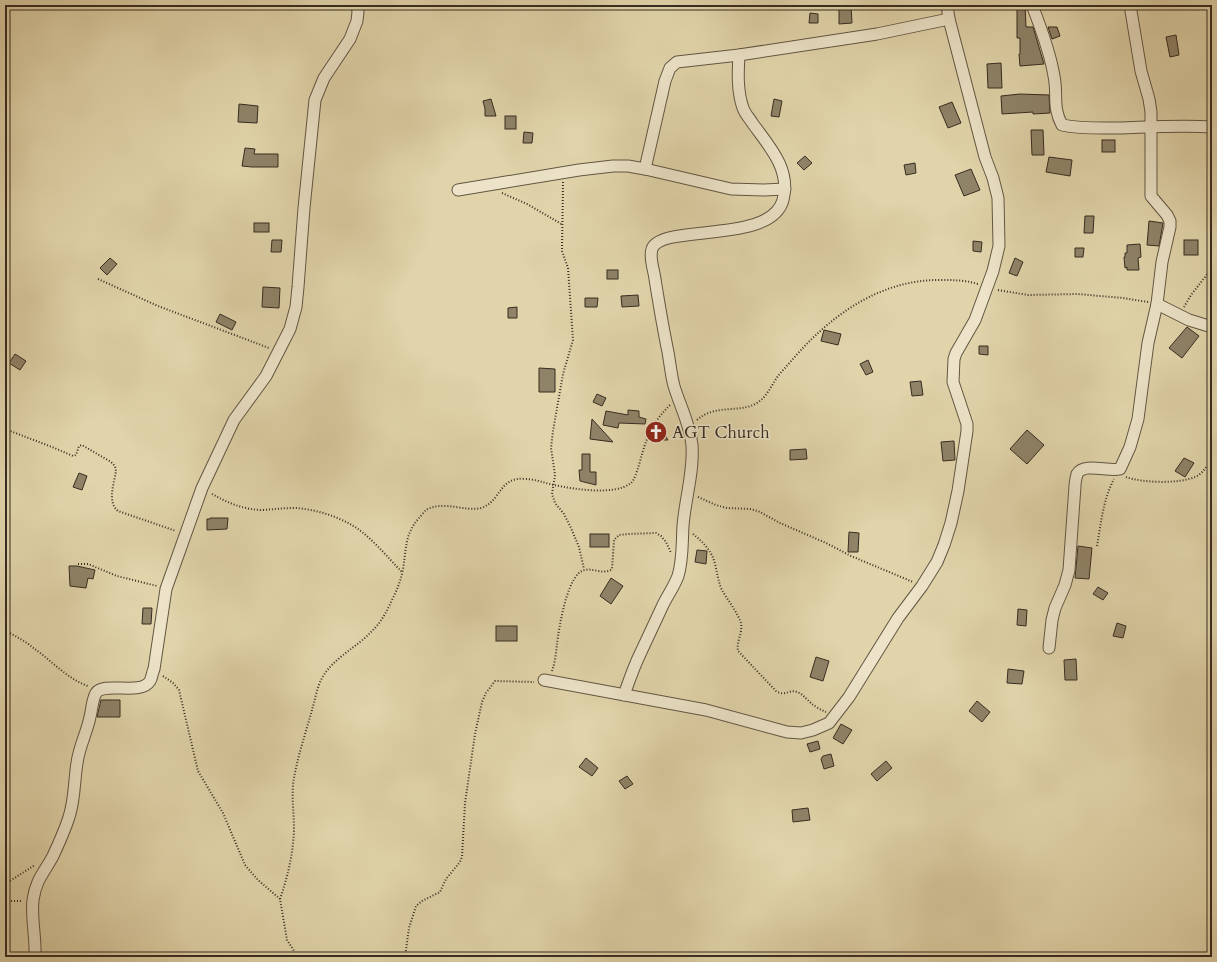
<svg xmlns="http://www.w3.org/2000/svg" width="1217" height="962" font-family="Cardo,serif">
<rect width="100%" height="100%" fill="#e1d4aa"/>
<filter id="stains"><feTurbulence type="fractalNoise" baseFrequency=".005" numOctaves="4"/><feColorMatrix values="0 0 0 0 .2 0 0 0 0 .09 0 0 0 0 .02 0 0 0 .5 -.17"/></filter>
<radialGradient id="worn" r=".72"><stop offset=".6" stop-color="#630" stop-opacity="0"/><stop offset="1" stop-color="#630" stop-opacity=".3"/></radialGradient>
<g fill="#8f8368" stroke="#372c21">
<polygon points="839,5 851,5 852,23 839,24"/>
<polygon points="1017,5 1025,5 1026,27 1033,27 1044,64 1020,66 1019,54 1020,54 1020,38 1017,38"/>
<polygon points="810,13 818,14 818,23 809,23"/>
<polygon points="1048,27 1057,27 1060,36 1052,39"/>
<polygon points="1176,35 1179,55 1170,57 1166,37"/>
<polygon points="1001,63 1002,88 988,88 987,64"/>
<polygon points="1020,94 1049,95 1050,113 1033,114 1033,112 1002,114 1001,96"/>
<polygon points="491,99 496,116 485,116 485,109 483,101"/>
<polygon points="774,99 782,101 779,117 771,116"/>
<polygon points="952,102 961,123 948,128 939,107"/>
<polygon points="239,104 258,106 257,123 238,122"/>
<rect x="505" y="116" width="11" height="13"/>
<polygon points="1031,130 1043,130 1044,155 1032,155"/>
<polygon points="524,132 533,133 532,143 523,143"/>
<rect x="1102" y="140" width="13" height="12"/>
<polygon points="245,148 255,149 254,154 278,154 278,167 252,167 242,166"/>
<polygon points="805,156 812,163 804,170 797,163"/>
<polygon points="1049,157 1072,160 1070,176 1046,172"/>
<polygon points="915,163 916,173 906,175 904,165"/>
<polygon points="971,169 980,190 964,196 955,175"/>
<polygon points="1085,216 1094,216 1093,233 1084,233"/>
<polygon points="1149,221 1163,223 1159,246 1147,245"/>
<rect x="254" y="223" width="15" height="9"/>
<polygon points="272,240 282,240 281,252 271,252"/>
<rect x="1184" y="240" width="14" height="15"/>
<polygon points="973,241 982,242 981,252 973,251"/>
<polygon points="1140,244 1141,257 1138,258 1139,270 1127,270 1127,267 1125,268 1124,257 1125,257 1125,253 1127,253 1127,245"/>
<polygon points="1075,248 1084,248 1083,257 1075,257"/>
<polygon points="110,258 117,264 107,275 100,268"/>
<polygon points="1015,258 1023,262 1017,276 1009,273"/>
<rect x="607" y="270" width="11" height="9"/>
<polygon points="263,287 280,288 279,308 262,307"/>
<polygon points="638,295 639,306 622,307 621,296"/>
<polygon points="585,298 598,298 597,307 585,307"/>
<polygon points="517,307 517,318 508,318 508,308"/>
<polygon points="220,314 236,322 232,330 216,322"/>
<polygon points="1187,327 1199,336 1182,358 1169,348"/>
<polygon points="824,330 841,334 838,345 821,341"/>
<polygon points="979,346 988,346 988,355 979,354"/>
<polygon points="15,354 26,361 20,370 9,363"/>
<polygon points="868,360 873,372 866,375 860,364"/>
<polygon points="539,368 555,369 555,392 539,392"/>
<polygon points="921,381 923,395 912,396 910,382"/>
<polygon points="597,394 606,398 602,406 593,402"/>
<polygon points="628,410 639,411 639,417 646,419 645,424 619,423 618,428 603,425 606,411 628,415"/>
<polygon points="592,419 613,442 590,439"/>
<polygon points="1027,430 1044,445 1027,464 1010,449"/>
<polygon points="652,431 662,431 668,440 652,440"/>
<polygon points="954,441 955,460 943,461 941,442"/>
<polygon points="806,449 807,459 790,460 790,450"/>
<polygon points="582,454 590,454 590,472 596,472 596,485 580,481 579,470 582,470"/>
<polygon points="1184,458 1194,463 1185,477 1175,471"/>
<polygon points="79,473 87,476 82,490 73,487"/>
<polygon points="210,518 228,518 227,529 207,530 207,519 210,519"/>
<polygon points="849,532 859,533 858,552 848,552"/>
<rect x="590" y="534" width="19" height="13"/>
<polygon points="1078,546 1092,548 1089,579 1075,578"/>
<polygon points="697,550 707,551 706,564 695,562"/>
<polygon points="69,566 77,566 95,570 93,579 88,578 86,588 70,586"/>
<polygon points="611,578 623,586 611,604 600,596"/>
<polygon points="1098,587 1108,593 1103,600 1093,594"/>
<polygon points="143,608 152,608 151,624 142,624"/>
<polygon points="1018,609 1027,610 1026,626 1017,625"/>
<polygon points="1117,623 1126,626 1123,638 1113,636"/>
<rect x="496" y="626" width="21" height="15"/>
<polygon points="816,657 829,661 823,681 810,677"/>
<polygon points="1076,659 1077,680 1065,680 1064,660"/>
<polygon points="1008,669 1024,671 1022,684 1007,683"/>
<polygon points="101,700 120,700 120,717 97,717"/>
<polygon points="977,701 990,712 982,722 969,711"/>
<polygon points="841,724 852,730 843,744 833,738"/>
<polygon points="818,741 820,749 810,752 807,744"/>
<polygon points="831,754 834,766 824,769 821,759 823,756"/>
<polygon points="586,758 598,768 592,776 579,767"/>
<polygon points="886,761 892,768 877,781 871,774"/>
<polygon points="627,776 633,784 625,789 619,781"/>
<polygon points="808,808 810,820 793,822 792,810"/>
</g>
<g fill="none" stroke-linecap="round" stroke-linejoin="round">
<g stroke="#625643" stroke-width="13">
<g id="minor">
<path d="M1032 5C1041 28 1050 52 1054 76 1058 95 1052 107 1062 125 1081 129 1100 128 1120 128 1151 127 1181 125 1212 127"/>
<polyline points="645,169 665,81 670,68 677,62 739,55 877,34 949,19"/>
<polyline points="458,190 579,170 613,166 628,166 645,169 731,189 764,190 785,189"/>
<polyline points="1157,304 1189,320 1212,327"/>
<path d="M1049 648 1052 620 1055 608 1065 585 1069 570 1075 486C1075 483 1076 478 1077 474 1084 462 1108 472 1120 469L1130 447 1138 419 1148 343 1157 304 1162 262 1170 227V221L1167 215 1151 196V112L1149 99 1141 71 1130 5"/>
<polyline points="544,680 706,710 787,732 801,733 813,730 829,723 849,697 898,618 922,586 937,562 944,545 951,523 958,491 967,431 967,424 953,382 954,359 956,353 975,320 993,271 999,246 998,198 993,178 985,157 949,19 947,5"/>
<path d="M624 695C629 681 634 666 641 652 648 637 655 622 662 607 667 596 674 587 678 576 683 560 682 542 683 526 685 499 694 472 692 445 690 424 680 406 674 386 671 375 670 363 668 352 663 328 659 304 655 279 654 270 649 258 652 249 660 223 771 245 783 200 791 170 770 147 753 124 750 119 745 114 743 108 737 91 738 72 739 55"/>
<path d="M35 957C36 938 31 918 33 900 36 879 44 873 53 856 59 843 65 830 69 817 75 799 74 781 77 763 79 747 87 732 90 717 92 709 92 700 96 693 104 681 141 696 150 681 152 678 152 673 154 669L166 589 202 488 234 420 266 376 290 329 296 307 298 287 304 208 315 100 324 78 350 39 357 21 358 12 357 5"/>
</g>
</g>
<g stroke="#372c21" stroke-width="2" stroke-dasharray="1 2" stroke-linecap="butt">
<polyline points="563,182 562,251 568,268 573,340 563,374 553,431 551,448 555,475 552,494 555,503 564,514 571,528 579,547 584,569"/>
<polyline points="502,193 527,204 563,225"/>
<polyline points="98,279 158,306 269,348"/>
<polyline points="998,290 1028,295 1078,294 1123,298 1148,302"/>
<polyline points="1184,307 1191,295 1212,268"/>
<path d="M697 420C715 404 738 413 755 404 766 399 771 386 778 376 782 371 787 366 792 360 830 316 879 280 939 280 953 280 965 280 978 284"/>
<path d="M5 429 52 447 73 456 76 455 79 446 82 445 111 462 115 466 116 471C114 484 107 502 118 511L176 531"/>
<path d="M1126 477C1143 483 1178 484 1195 477 1203 474 1205 466 1212 463"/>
<path d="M212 494C228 503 244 510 264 510 274 509 284 508 295 508 313 509 334 515 350 524 369 534 387 557 402 572"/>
<polyline points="698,497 716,505 727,508 750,509 758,511 780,523 826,543 851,556 913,582"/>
<path d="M693 534C703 542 712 551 715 564 717 572 718 580 721 588 727 600 737 611 741 623 743 633 736 642 738 651L776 691C785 697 789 689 797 692 803 694 807 700 812 704 816 707 821 710 826 712"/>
<path d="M1097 546C1101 523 1103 500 1114 479"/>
<polyline points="78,564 88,564 117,576 157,586"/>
<path d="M5 630C14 636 24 640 32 647 50 659 67 679 88 686"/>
<path d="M552 671C555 663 556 653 557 644 559 627 566 586 578 574 588 563 602 577 612 569L614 540 619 535 628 534 656 533 661 536 666 542 671 553"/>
<polyline points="163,676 173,683 179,690 198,771 223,813 245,865 258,880 280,899 287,940 298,957"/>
<polyline points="5,884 35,865"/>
<path d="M280 899C288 876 293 854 294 830 294 812 291 795 294 778 298 755 306 732 312 710 315 700 317 687 322 678 333 658 356 648 371 632 381 623 387 611 393 598 397 590 400 582 402 574 407 552 403 536 419 518 421 516 424 512 426 510 443 500 465 512 481 508 501 502 499 476 525 479 535 479 544 483 554 485 573 489 615 496 631 483 637 478 642 451 646 442 651 427 659 416 670 405"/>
<polyline points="5,901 22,901"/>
<polyline points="405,957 409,928 416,906 422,901 440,892 446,879 460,862 462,857 465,803 475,734 482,702 486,693 495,681 534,682"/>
</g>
<use href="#minor" stroke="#ece3c8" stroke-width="11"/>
</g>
<defs>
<g id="church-disc" transform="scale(1.15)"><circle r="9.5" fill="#8f2418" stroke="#ece3c8"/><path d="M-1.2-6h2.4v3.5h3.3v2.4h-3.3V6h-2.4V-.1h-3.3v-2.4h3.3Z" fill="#fff"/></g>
</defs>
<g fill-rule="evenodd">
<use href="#church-disc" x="656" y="432"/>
</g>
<g text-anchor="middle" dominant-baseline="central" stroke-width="3" stroke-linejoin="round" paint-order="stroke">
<g font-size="17" fill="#372c21" stroke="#ece3c8" text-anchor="start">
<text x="672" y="432">AGT Church</text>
</g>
</g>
<rect width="1217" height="962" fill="none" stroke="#e1d4aa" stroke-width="20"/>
<rect x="6" y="6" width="1205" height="950" fill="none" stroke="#372c21" stroke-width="2"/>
<rect x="10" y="10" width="1197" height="942" fill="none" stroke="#372c21"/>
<rect width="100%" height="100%" filter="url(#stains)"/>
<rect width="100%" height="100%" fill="url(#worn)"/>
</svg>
